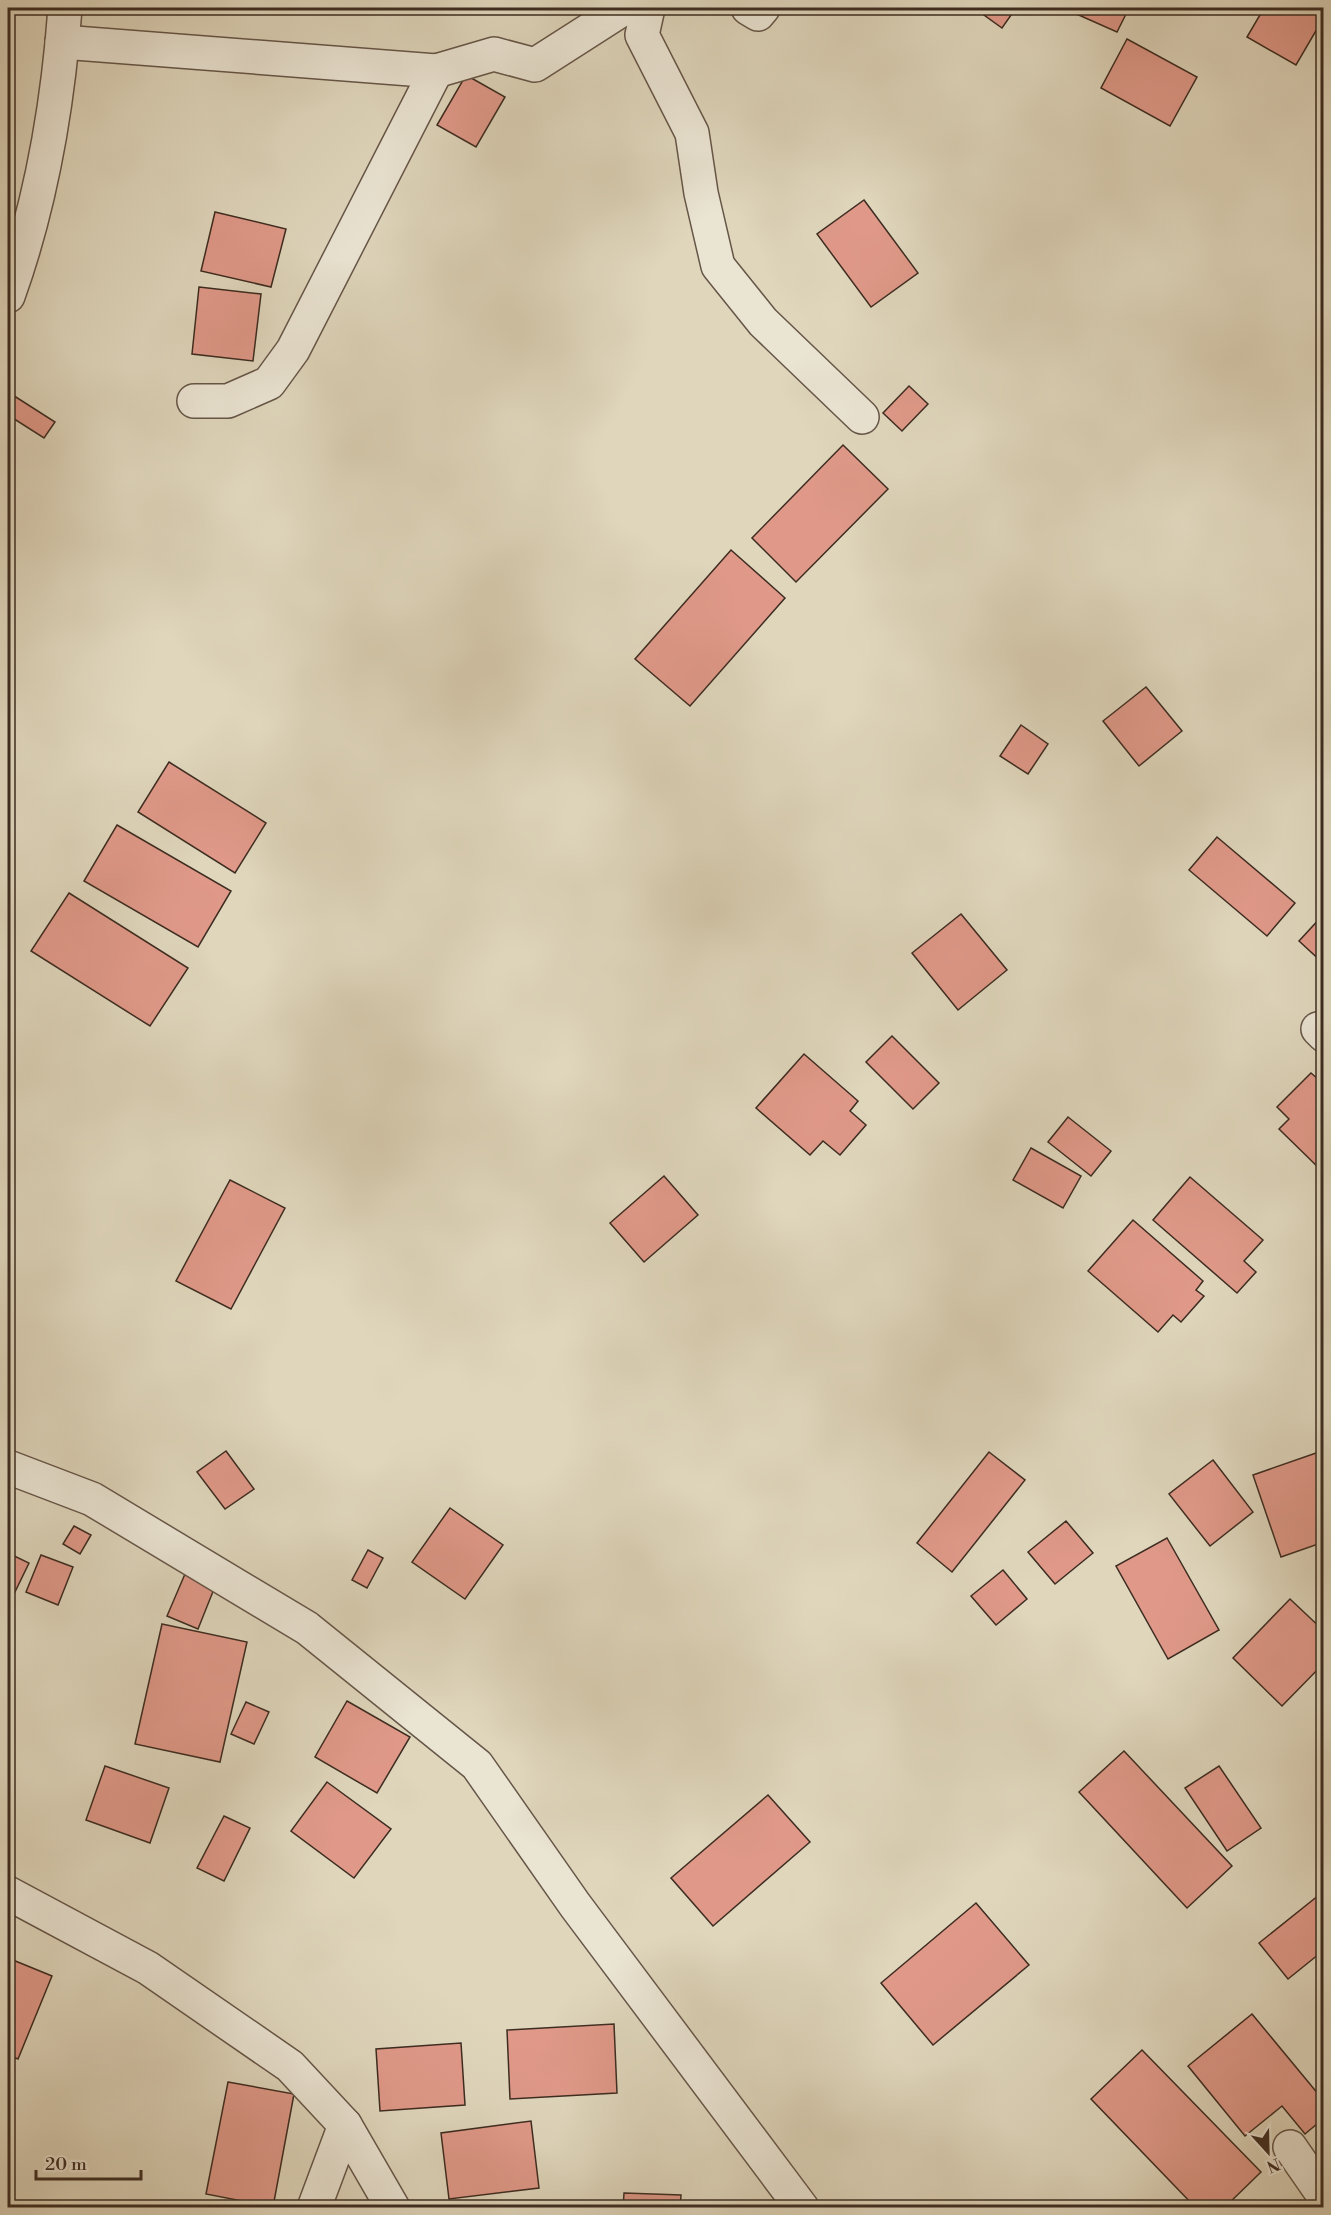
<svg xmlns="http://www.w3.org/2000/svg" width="1331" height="2215" font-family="'Libre Bodoni',serif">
<rect width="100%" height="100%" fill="#dfd6bc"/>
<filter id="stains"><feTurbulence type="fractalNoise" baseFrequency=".00333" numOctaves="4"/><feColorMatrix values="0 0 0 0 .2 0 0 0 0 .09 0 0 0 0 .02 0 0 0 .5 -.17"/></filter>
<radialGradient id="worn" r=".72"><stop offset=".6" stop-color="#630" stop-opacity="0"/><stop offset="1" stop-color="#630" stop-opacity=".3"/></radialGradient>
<g fill="#e09989" stroke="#3d2c21" stroke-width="1.5">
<polygon points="989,8 1016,8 1002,28 984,15"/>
<polygon points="1063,8 1129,8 1117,32"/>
<polygon points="1264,8 1324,8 1324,17 1296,65 1247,37"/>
<polygon points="1127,39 1197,77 1170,126 1101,88"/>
<polygon points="466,75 505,97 476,147 437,125"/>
<polygon points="864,200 918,273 871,307 817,234"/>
<polygon points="215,212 286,229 271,287 201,271"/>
<polygon points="199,287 261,294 253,361 192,354"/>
<polygon points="909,386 928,404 902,431 883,413"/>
<polygon points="8,392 55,422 44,438 8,415"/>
<polygon points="843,445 888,489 796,582 752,538"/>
<polygon points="731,550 785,598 690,706 635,659"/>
<polygon points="1146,687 1182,731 1139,766 1103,721"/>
<polygon points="1021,725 1048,744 1028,774 1000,756"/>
<polygon points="169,762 266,823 235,873 138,812"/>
<polygon points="117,825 231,891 198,947 84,881"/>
<polygon points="1217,837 1295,903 1267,936 1189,870"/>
<polygon points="69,893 188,968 150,1026 31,951"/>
<polygon points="961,914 1007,970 958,1010 912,953"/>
<polygon points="1324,914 1324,964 1299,941"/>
<polygon points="892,1036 939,1083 913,1109 866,1062"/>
<polygon points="804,1054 858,1101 850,1111 866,1125 840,1155 823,1141 810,1155 756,1108"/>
<polygon points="1311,1073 1324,1084 1324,1173 1279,1129 1289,1119 1277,1107"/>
<polygon points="1068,1117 1111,1151 1091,1176 1048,1142"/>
<polygon points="1031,1148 1081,1176 1063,1208 1013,1180"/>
<polygon points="664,1176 698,1215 644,1262 610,1223"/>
<polygon points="1190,1177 1263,1240 1244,1261 1256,1272 1237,1293 1153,1220"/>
<polygon points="230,1180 285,1208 231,1309 176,1281"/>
<polygon points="1133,1220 1203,1281 1196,1290 1204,1296 1181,1322 1173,1315 1158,1332 1088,1271"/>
<polygon points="226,1451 254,1489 225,1509 197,1472"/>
<polygon points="989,1452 1025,1480 952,1572 917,1543"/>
<polygon points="1319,1452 1324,1464 1324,1542 1281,1557 1253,1475"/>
<polygon points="1213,1460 1253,1512 1210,1546 1169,1494"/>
<polygon points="450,1508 503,1545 465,1599 412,1562"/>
<polygon points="1066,1521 1093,1553 1055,1584 1028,1552"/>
<polygon points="74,1526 91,1535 80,1554 63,1544"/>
<polygon points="1167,1538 1219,1630 1168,1659 1116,1566"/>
<polygon points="368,1550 383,1558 367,1588 352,1580"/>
<polygon points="8,1553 29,1563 13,1596 8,1593"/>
<polygon points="41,1555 73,1567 58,1605 26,1592"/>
<polygon points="188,1567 218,1579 198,1629 167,1616"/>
<polygon points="1003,1570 1027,1599 996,1625 971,1596"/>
<polygon points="1290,1599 1324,1631 1324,1663 1282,1706 1233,1658"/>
<polygon points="162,1624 247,1642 220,1762 135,1744"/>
<polygon points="347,1701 410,1737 377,1793 315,1757"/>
<polygon points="246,1702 269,1712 254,1744 231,1734"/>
<polygon points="1124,1751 1232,1866 1187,1908 1079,1792"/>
<polygon points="105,1766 169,1788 150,1843 86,1820"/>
<polygon points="1219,1766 1261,1828 1227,1851 1185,1788"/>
<polygon points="327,1782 391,1829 354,1878 291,1831"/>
<polygon points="768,1795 810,1842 713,1926 671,1878"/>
<polygon points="224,1816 250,1828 224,1881 197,1868"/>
<polygon points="1324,1891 1324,1950 1288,1979 1259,1943"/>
<polygon points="976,1903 1029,1965 933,2045 881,1983"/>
<polygon points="8,1958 52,1976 18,2059 8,2055"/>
<polygon points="1252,2014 1324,2101 1324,2118 1305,2134 1282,2106 1245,2136 1188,2066"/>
<polygon points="614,2024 617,2093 510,2099 507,2030"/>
<polygon points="461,2043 465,2105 380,2111 376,2049"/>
<polygon points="1142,2050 1261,2172 1224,2208 1196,2208 1091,2099"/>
<polygon points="228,2082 294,2094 273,2207 206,2194"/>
<polygon points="531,2121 539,2188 449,2199 441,2133"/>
<polygon points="624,2193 681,2195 680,2208 623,2208"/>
</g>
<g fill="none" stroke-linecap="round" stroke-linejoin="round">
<g stroke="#665648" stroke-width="36">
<g id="street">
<polyline points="648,8 642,35 692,133 701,193 718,266 763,322 862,417"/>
<polyline points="748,8 758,14 763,8"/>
<polyline points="62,42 436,71 494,54 535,65 624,8"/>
<path d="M8 296C41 204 58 105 65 8"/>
<polyline points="194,401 228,401 269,383 293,350 436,71"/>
<polyline points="1318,1029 1324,1035"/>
<polyline points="8,1467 92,1499 307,1628 477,1765 575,1905 802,2208"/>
<polyline points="8,1893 148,1968 290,2066 345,2125 393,2208"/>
<polyline points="1290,2147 1324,2196"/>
<polyline points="314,2208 345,2125"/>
</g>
</g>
<use href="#street" stroke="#eae4d3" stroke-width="33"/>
</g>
<rect width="1331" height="2215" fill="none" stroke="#dfd6bc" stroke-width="30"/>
<rect x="9" y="9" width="1313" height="2197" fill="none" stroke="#3d2c21" stroke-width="3"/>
<rect x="15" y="15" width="1301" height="2185" fill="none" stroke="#3d2c21" stroke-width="1.5"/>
<g transform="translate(1268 2152) rotate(158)" stroke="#eae4d3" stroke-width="4.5" paint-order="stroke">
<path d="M0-4.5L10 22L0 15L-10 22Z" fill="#3d2c21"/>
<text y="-9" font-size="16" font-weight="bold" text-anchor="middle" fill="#3d2c21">N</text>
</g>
<path d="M36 2170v9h105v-9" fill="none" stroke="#3d2c21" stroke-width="3"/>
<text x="45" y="2170" font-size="18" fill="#3d2c21" stroke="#eae4d3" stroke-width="4.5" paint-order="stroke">20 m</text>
<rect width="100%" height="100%" filter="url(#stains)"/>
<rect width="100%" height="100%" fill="url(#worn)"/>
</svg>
